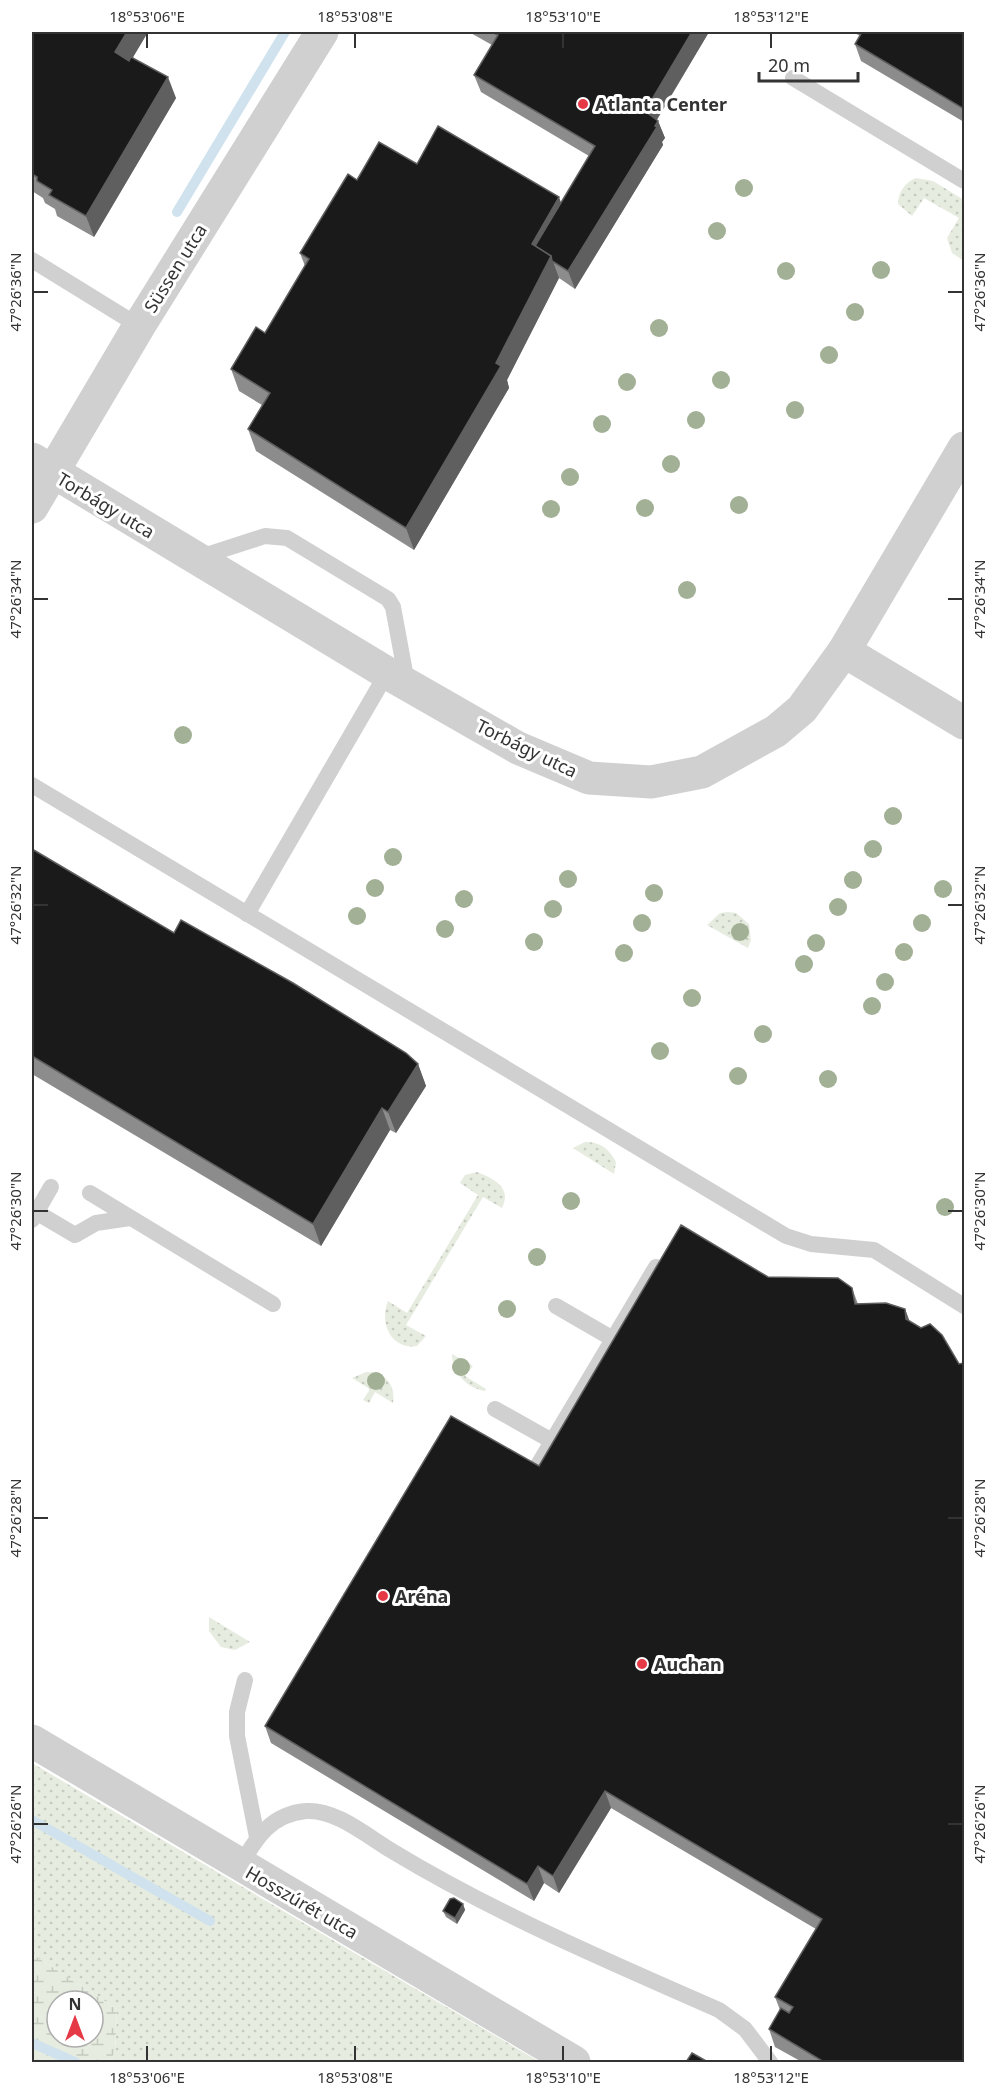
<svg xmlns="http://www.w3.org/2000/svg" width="996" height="2094" font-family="'Noto Sans',sans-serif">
<defs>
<pattern id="grass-dots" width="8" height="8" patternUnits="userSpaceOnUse" patternTransform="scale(1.5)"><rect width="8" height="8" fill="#e6ecdf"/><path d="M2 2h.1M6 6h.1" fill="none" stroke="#c6cbc0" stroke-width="1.8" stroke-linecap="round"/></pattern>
<pattern id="wetland-marsh" width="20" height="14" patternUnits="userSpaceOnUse" patternTransform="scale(1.5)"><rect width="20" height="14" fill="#e6ecdf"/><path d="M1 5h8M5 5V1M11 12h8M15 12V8" fill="none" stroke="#c6cbc0"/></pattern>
</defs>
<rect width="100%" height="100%" fill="#fff"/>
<g fill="url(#grass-dots)">
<path d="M916 178 933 181 964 200V261L952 253 947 238 959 218 924 198 912 216 898 204C898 193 905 182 916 178Z"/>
<polygon points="728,912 736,913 749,924 751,940 748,948 707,925 720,913"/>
<path d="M585 1142C601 1142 608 1148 616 1162L614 1174 573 1148Z"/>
<path d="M477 1172C495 1179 512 1188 502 1208L483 1197 406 1325 426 1336 417 1346C391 1350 379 1323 388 1301L407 1313 478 1195 460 1183 465 1175Z"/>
<path d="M452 1354 473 1366 465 1376 486 1389 485 1391C467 1388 452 1373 452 1354Z"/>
<path d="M366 1372C385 1372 396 1385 393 1403L375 1392 369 1403 363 1400 370 1389 352 1378Z"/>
<polygon points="209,1617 250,1642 235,1650 221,1647 209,1631"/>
<polygon points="32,1763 540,2062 109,2062 115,2052 117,2009 32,1954"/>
</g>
<path fill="url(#wetland-marsh)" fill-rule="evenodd" d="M32 1954 117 2009 115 2052 109 2062H32ZM57 2001H93V2037H57Z"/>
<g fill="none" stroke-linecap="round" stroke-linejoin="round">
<g stroke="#cfe2ee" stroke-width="10">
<polyline points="177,212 285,32"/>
<polyline points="32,1820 210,1921"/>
<polyline points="32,2043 75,2062"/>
</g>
<g stroke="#d0d0d0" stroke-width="16">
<polyline points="793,78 964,181"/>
<polyline points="32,260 139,326"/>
<polyline points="197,558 265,536 287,538 388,599 393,607 407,683"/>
<polyline points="32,785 786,1236 811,1244 874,1250 964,1306"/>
<polyline points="247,914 387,673"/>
<polyline points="90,1193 273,1304"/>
<polyline points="36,1212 75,1235 96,1223 130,1218"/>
<polyline points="32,1220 51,1187"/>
<polyline points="556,1306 613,1339"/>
<polyline points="495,1409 552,1441"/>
<polyline points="535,1470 656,1267"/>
<polyline points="245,1680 237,1712 237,1736 257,1837"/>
<path d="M240 1866C256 1838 271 1814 306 1811 336 1809 367 1836 392 1851 496 1914 608 1961 719 2010L745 2029 770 2062"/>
</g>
<g stroke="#d0d0d0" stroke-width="33">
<polyline points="32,459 387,673 518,748 589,778 651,782 702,772 776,731 802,709 844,651 964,448"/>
<polyline points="32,507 139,326 322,32"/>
<polyline points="844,651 964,723"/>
<polyline points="32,1741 574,2062"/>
</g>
</g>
<g fill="#a2b095">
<circle cx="744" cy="188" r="9"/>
<circle cx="717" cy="231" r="9"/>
<circle cx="881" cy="270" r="9"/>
<circle cx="786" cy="271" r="9"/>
<circle cx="855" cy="312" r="9"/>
<circle cx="659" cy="328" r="9"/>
<circle cx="829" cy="355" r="9"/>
<circle cx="721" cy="380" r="9"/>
<circle cx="627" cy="382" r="9"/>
<circle cx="795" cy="410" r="9"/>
<circle cx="696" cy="420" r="9"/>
<circle cx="602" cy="424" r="9"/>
<circle cx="671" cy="464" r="9"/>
<circle cx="570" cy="477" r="9"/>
<circle cx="739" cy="505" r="9"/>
<circle cx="645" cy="508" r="9"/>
<circle cx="551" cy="509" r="9"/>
<circle cx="687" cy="590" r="9"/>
<circle cx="183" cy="735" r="9"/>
<circle cx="893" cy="816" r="9"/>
<circle cx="873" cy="849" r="9"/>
<circle cx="393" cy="857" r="9"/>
<circle cx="568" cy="879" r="9"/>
<circle cx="853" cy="880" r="9"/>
<circle cx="375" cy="888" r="9"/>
<circle cx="943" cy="889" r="9"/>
<circle cx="654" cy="893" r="9"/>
<circle cx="464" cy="899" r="9"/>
<circle cx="838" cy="907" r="9"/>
<circle cx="553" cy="909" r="9"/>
<circle cx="357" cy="916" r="9"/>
<circle cx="642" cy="923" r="9"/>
<circle cx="922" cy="923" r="9"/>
<circle cx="445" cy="929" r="9"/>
<circle cx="740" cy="932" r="9"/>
<circle cx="534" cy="942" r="9"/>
<circle cx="816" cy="943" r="9"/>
<circle cx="904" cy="952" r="9"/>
<circle cx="624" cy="953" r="9"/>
<circle cx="804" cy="964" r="9"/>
<circle cx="885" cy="982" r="9"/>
<circle cx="692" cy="998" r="9"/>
<circle cx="872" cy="1006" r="9"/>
<circle cx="763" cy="1034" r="9"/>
<circle cx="660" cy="1051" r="9"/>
<circle cx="738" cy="1076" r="9"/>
<circle cx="828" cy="1079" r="9"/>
<circle cx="571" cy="1201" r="9"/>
<circle cx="945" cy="1207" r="9"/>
<circle cx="537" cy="1257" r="9"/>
<circle cx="507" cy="1309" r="9"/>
<circle cx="461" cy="1367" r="9"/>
<circle cx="376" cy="1381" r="9"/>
</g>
<g fill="#8c8c8c">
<polygon points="32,32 148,32 133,57 176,98 94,237 57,216 55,209 45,203 43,198 32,191"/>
<polygon points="469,32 709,32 657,120 658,121 665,138 662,142 663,145 575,289 559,278 507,380 509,388 414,550 256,451 248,429 262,405 239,391 231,369 265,333 305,266 300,253 357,180 417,164 561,203 589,156 481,92 474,75 492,45"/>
<polygon points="853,32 964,32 964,122 861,61 855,44 860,36"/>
<polygon points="32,849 174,933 418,1064 426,1086 396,1133 390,1130 321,1246 32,1074"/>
<polygon points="768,1277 852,1288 858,1304 905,1309 910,1322 964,2062 802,2062 775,2047 769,2029 780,2010 775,1997 816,1929 611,1808 559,1893 544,1883 534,1901 271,1743 265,1726 539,1466"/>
<polygon points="463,1904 465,1910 457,1924 446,1917 443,1911"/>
</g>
<g fill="#5f5f5f">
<polygon points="127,32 148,32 123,74 115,52"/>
<polygon points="692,32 709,32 651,129 645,111"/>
<polygon points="168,77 176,98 94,237 86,216"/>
<polygon points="658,121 665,138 662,142 663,145 575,289 568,271"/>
<polygon points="559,197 567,219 545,256 532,244"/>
<polygon points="551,256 559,278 507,380 509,388 414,550 406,528"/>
<polygon points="418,1064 426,1086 396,1133 388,1112"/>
<polygon points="382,1108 390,1130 321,1246 313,1224"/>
<polygon points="905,1309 911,1326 906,1319"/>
<polygon points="605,1791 611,1808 559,1893 553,1876"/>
<polygon points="538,1866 544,1883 534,1901 527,1884"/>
<polygon points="463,1904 465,1910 457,1924 455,1918"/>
</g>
<g fill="#1a1a1a" stroke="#5f5f5f" stroke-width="1.5">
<polygon points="32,32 127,32 115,52 129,61 131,57 168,77 86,216 49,195 52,190 37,181 37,177 32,174"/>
<polygon points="491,32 692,32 645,111 658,121 655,126 657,127 568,271 552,261 551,256 535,246 595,146 474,75 498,35"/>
<polygon points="862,32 964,32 964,109 855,44"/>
<polygon points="438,126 559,197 532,244 551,256 496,363 501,366 406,528 248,429 270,393 231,369 256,327 265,333 309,259 300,253 348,174 357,180 379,142 417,164"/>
<polygon points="32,849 174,933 181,920 293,983 406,1053 418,1064 388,1112 382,1108 313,1224 32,1056"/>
<polygon points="681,1225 768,1277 838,1278 852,1288 855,1304 886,1303 905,1309 906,1319 921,1328 930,1324 942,1335 959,1364 964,1363 964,2062 824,2062 769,2029 781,2008 789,2013 793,2007 775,1997 822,1919 605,1791 553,1876 538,1866 527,1884 265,1726 451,1416 539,1466"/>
<polygon points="454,1898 463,1904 455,1918 443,1911 450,1899"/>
<polygon points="692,2053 708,2062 686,2062"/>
</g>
<path fill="none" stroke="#333" stroke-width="2" d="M147 33V48M355 33V48M563 33V48M771 33V48M33 292H48M948 292H963M33 599H48M948 599H963M33 905H48M948 905H963M33 1211H48M948 1211H963M33 1518H48M948 1518H963M33 1824H48M948 1824H963M147 2046V2061M355 2046V2061M563 2046V2061M771 2046V2061"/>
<g fill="#e63946" stroke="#fff" stroke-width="2">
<circle cx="583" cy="104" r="6"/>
<circle cx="383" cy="1596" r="6"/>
<circle cx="642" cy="1664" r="6"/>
</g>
<g text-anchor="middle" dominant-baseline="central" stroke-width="6" stroke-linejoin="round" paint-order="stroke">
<g font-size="18" font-weight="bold" fill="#333" stroke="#fff" text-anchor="start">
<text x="595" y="104">Atlanta Center</text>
<text x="395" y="1596">Aréna</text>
<text x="654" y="1664">Auchan</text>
</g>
<g font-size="18" fill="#333" stroke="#fff">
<text transform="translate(175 268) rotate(-58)">Süssen utca</text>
<text transform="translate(106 505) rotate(31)">Torbágy utca</text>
<text transform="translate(527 748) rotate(26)">Torbágy utca</text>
<text transform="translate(302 1902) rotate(30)">Hosszúrét utca</text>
</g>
</g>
<rect width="996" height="2094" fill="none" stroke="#ffffff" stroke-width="66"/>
<g transform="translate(75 2019)"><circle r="28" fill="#ffffff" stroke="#adadad" stroke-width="1.5"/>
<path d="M0-4.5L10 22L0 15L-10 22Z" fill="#e63946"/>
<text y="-9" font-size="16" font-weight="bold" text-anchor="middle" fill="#333333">N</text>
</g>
<path d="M759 72v9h99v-9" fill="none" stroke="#333333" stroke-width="3"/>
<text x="768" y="72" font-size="18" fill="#333333" stroke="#ffffff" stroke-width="4.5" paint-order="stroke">20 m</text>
<rect x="33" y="33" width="930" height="2028" fill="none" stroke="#333" stroke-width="2"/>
<g font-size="15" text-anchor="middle" fill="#333">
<text x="147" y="22">18°53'06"E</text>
<text x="355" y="22">18°53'08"E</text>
<text x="563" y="22">18°53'10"E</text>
<text x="771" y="22">18°53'12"E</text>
<text transform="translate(16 292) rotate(-90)" y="5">47°26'36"N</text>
<text transform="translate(980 292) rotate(-90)" y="5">47°26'36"N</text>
<text transform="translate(16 599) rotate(-90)" y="5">47°26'34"N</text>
<text transform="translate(980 599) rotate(-90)" y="5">47°26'34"N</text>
<text transform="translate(16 905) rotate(-90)" y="5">47°26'32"N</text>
<text transform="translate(980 905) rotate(-90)" y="5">47°26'32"N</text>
<text transform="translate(16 1211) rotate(-90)" y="5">47°26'30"N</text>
<text transform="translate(980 1211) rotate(-90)" y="5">47°26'30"N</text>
<text transform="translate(16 1518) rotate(-90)" y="5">47°26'28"N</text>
<text transform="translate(980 1518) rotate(-90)" y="5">47°26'28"N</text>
<text transform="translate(16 1824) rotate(-90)" y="5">47°26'26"N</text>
<text transform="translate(980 1824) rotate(-90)" y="5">47°26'26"N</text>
<text x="147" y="2083">18°53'06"E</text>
<text x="355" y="2083">18°53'08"E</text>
<text x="563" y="2083">18°53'10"E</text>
<text x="771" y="2083">18°53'12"E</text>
</g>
</svg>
